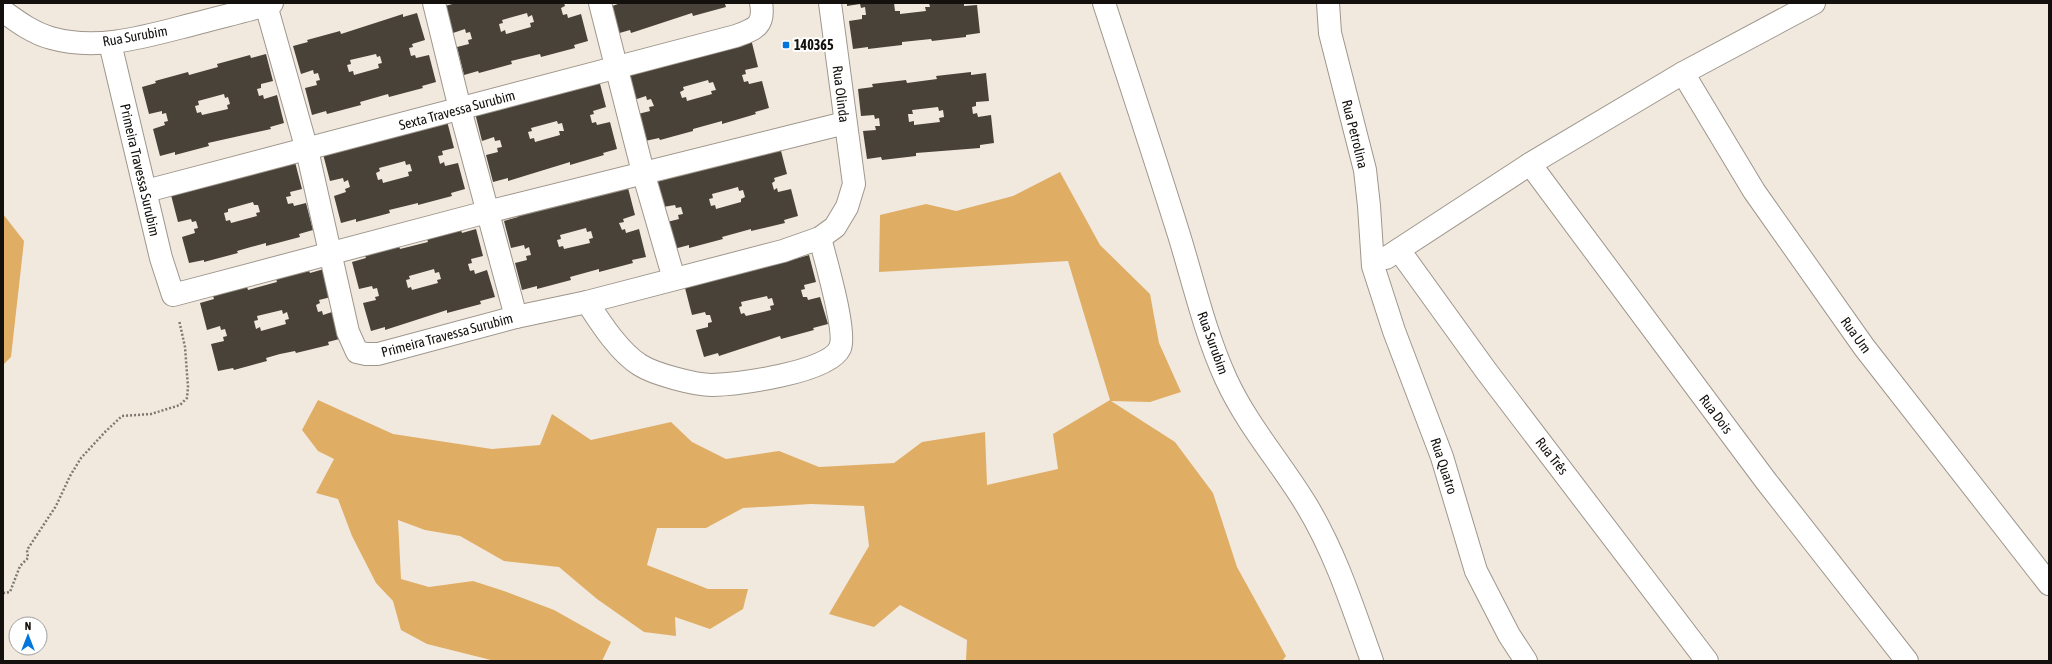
<svg xmlns="http://www.w3.org/2000/svg" width="2052" height="664" font-family="'Asap Condensed',sans-serif">
<rect width="100%" height="100%" fill="#f1e9de"/>
<g fill="#e0ad65">
<polygon points="1060,172 1100,245 1150,294 1159,343 1181,392 1150,402 1111,401 1175,442 1213,493 1237,567 1286,656 1282,661 966,661 967,640 900,605 874,627 829,614 869,546 864,506 811,504 743,508 706,528 657,528 647,565 708,589 748,589 743,609 710,629 675,617 676,636 644,632 597,599 559,567 504,561 460,536 425,530 398,520 401,579 429,587 473,581 504,591 554,610 611,642 602,661 495,661 427,644 401,630 393,601 376,583 352,536 338,499 316,493 334,459 318,451 302,430 318,400 393,434 492,449 540,445 552,414 591,440 671,422 692,442 726,459 779,451 819,467 894,463 922,442 985,432 987,485 1058,469 1053,434 1110,400 1068,261 879,272 880,215 926,204 956,211 1013,196"/>
<polygon points="3,214 24,241 11,357 3,365"/>
</g>
<g fill="#494239" fill-rule="evenodd">
<path d="M456 3H564L565 6 561 8 563 15 567 14 568 18 581 14 588 41 574 45 575 48 541 57 540 54 511 61 512 64 479 73 478 71 464 75 457 47 469 44 468 40 472 39 470 32 466 33 465 29 453 33 445 6ZM527 13 528 17 532 15 534 22 530 23 531 27 506 34 505 30 501 32 499 24 503 23 502 20Z"/>
<polygon points="621,3 729,3 725,4 726,7 693,16 692,13 631,33 630,30 616,34 609,7"/>
<polygon points="847,3 894,3 895,11 900,11 900,14 926,11 925,7 930,7 929,3 964,3 964,6 977,5 980,33 966,35 966,37 932,41 931,39 902,42 902,45 868,49 868,47 853,49 849,21 862,19 862,15 866,15 865,7 861,8 860,4 847,6"/>
<path d="M417 13 425 40 412 44 413 47 409 48 411 56 415 55 416 58 429 55 436 82 422 86 423 88 389 97 388 94 360 102 361 105 327 114 326 111 312 115 305 88 317 85 316 81 320 80 318 73 314 74 313 70 301 74 293 46 308 42 307 40 340 31 341 34 403 14V17ZM376 54 377 57 380 56 382 63 378 64 379 68 354 75 353 71 349 72 347 65 351 64 350 60Z"/>
<path d="M751 39 758 67 745 70 746 74 742 75 744 82 748 81 749 84 762 81 769 108 755 112 756 114 722 124V121L693 129V131L660 140 659 138 645 141 638 114 650 111 649 107 654 106 651 99 647 100 646 96 634 100 626 73ZM708 80 709 83 713 82 716 90 711 91 712 94 687 101 686 97 682 98 680 92 684 90 683 87Z"/>
<path d="M266 54 273 81 261 84V88L257 89 259 96 263 95 264 99 277 95 284 123 270 127 271 129 208 143 209 146 175 155V152L160 156 153 129 165 125 164 122 168 121 166 113 162 114V111L149 114 142 87 156 83 155 81 188 72 189 75 218 67 217 64 250 55 251 58ZM224 94 225 98 228 97 230 104 227 105 228 109 202 115 201 112 197 113 195 106 199 105 198 101Z"/>
<path d="M971 72V75L986 73 989 101 976 102V106L972 107 973 114 977 113 978 117 991 115 994 143 980 145V148L916 153V156L882 160 881 157 867 159 863 131 876 130 875 126H880L879 118 875 119 874 115 861 116 858 89 873 87 872 84 906 80 907 83 937 79 936 76ZM938 107 939 111 943 110 944 117 939 118 940 122 914 125V121L909 122 908 114H913L912 110Z"/>
<path d="M599 80 606 107 593 111 594 114 590 115 592 123 596 122 597 125 610 122 617 149 603 153 604 155 570 165V162L508 181V178L493 182 486 155 498 152 497 148 502 147 500 140 495 141 494 137 482 141 475 113ZM557 121 558 124 562 123 564 131H559L560 135 535 142 534 138 530 139 528 132 532 131 531 128Z"/>
<path d="M447 121 454 148 442 151 443 155 438 156 440 164 444 162 445 166 458 163 465 189 451 193 452 196 418 205V203L389 210 390 213 356 222V219L341 223 334 196 346 192 345 189 350 187 348 180 344 182 343 178 330 181 323 154ZM405 161 406 165 410 164 412 171 408 172 409 176 383 183 382 179 378 180 376 173 380 171 379 168Z"/>
<path d="M780 147 787 174 774 178 775 181 772 183 774 190 777 188 778 192 791 189 798 216 784 220 785 223 751 231V229L722 237 723 239 689 248V245L674 249 667 222 679 219 678 215 683 214 681 207 676 208 675 205 663 207 656 181ZM738 187 739 191 743 190 745 197 741 199V202L716 209 715 205 711 206 709 199 713 198 712 194Z"/>
<path d="M295 162 302 189 290 192 291 196 286 197 288 204 293 203 294 206 306 203 313 230 299 234 300 237 266 246V243L251 247 237 251 238 253 204 262V260L189 263 182 237 195 233 194 229 198 228 196 221 192 222 191 219 178 222 171 195ZM253 202 254 205H258L260 212 256 213 257 216 231 223 230 220 226 221 224 213 228 212V209Z"/>
<path d="M628 188 635 215 623 219 624 222 619 223 622 230 625 229 626 233 639 229 646 257 632 260 633 263 599 272V269L570 277 571 280 537 289V286L522 290 515 263 527 260 526 256 531 255 529 247 525 249 524 245 511 248 504 221 518 217 517 215 580 201 579 198ZM586 228 587 232 591 231 593 238 589 239 590 243 564 249 563 246 559 247 557 240 561 239 560 235Z"/>
<path d="M476 229 483 256 471 259 472 263 468 264 470 271 474 270 475 274 487 270 495 297 480 301 481 304 447 313V310L385 330V327L371 331 363 303 376 300 375 297 379 296 377 288 373 289 372 286 359 289 352 262 366 258 365 256 399 246 400 249 428 242 427 239 461 230 462 233ZM434 269 435 273 439 272 441 279 437 280 438 283 412 290 411 287 408 288 406 280 410 279 409 276Z"/>
<path d="M809 255 816 282 804 285 805 289 801 290 803 297H807L808 300 820 297 828 324 813 328 814 330 781 339 780 336 719 356 718 353 704 357 696 330 708 327V323L712 322 710 315H706L705 312 692 315 685 288 699 284 698 282 732 273 733 276 794 256 795 259ZM767 296 768 299 772 298 774 305 770 306 771 310 746 316 744 313 741 314 739 307 742 306 741 302Z"/>
<path d="M324 269 331 297 319 300 320 303 316 305 318 312 322 311 323 315 335 311 343 338 328 342 329 345 296 353 295 351 280 354 266 358 267 361 234 370 233 368 218 371 211 344 224 341 223 337 227 336 225 329 221 330 220 326 207 330 200 303 214 299 213 296 247 287 248 290 277 282 276 279 309 271 310 273ZM282 310 283 314 287 312 289 319 285 320 286 324 261 331 260 327 256 329 254 321 258 320 257 316Z"/>
</g>
<g fill="none" stroke-linecap="round" stroke-linejoin="round">
<g stroke="#9e968c" stroke-width="24">
<g id="minor">
<polyline points="434,3 460,109 516,317"/>
<polyline points="600,3 643,172 674,279"/>
<path d="M1104 3C1129 80 1155 158 1179 235 1194 284 1205 333 1226 379 1247 425 1281 463 1307 506 1336 554 1353 608 1372 661"/>
<polyline points="1328,3 1330,33 1365,170 1369,206 1373,266 1394,331 1442,457 1476,571 1509,635 1526,661"/>
<polyline points="266,5 307,150 348,332 357,352 366,354 378,354 516,317 587,302 783,251 820,238 835,227 847,207 854,184 830,3"/>
<path d="M3 11C18 22 33 33 51 38 100 52 150 35 198 23 223 16 248 11 272 3"/>
<polyline points="110,43 161,258 173,295 487,212 845,123"/>
<polyline points="1683,73 1754,191 1864,347 2049,584"/>
<polyline points="1530,164 1766,481 1907,661"/>
<path d="M146 191 736 36C755 29 765 26 761 3"/>
<polyline points="1399,250 1487,372 1707,661"/>
<polyline points="1386,258 1530,164 1683,73 1814,3"/>
<path d="M587 302C600 322 619 352 640 365 654 374 695 385 712 385 737 384 829 373 840 348 847 332 825 258 820 238"/>
</g>
</g>
<polyline stroke="#7d7871" stroke-width="2.5" stroke-dasharray="2 2" stroke-linecap="butt" points="3,593 10,592 20,566 28,558 27,550 56,506 70,476 81,458 105,432 122,416 151,414 180,405 187,398 188,387 185,347 179,320"/>
<use href="#minor" stroke="#fff" stroke-width="22"/>
</g>
<rect fill="#0376dd" stroke="#fff" stroke-width="1.5" x="782" y="41" width="8" height="8" rx="2"/>
<g text-anchor="middle" dominant-baseline="central" stroke-width="4" stroke-linejoin="round" paint-order="stroke">
<g font-size="14" fill="#13100d" stroke="#fff">
<text transform="translate(135 36) rotate(-10)">Rua Surubim</text>
<text transform="translate(841 94) rotate(83)">Rua Olinda</text>
<text transform="translate(457 110) rotate(-15)">Sexta Travessa Surubim</text>
<text transform="translate(1355 134) rotate(76)">Rua Petrolina</text>
<text transform="translate(140 170) rotate(77)">Primeira Travessa Surubim</text>
<text transform="translate(447 335) rotate(-15)">Primeira Travessa Surubim</text>
<text transform="translate(1856 335) rotate(54)">Rua Um</text>
<text transform="translate(1213 343) rotate(70)">Rua Surubim</text>
<text transform="translate(1716 414) rotate(53)">Rua Dois</text>
<text transform="translate(1552 456) rotate(52)">Rua Três</text>
<text transform="translate(1444 466) rotate(72)">Rua Quatro</text>
</g>
<g font-size="14" font-weight="bold" fill="#13100d" stroke="#fff" text-anchor="start">
<text x="794" y="45">140365</text>
</g>
</g>
<rect width="2052" height="664" fill="none" stroke="#13100d" stroke-width="8"/>
<g transform="translate(28 636)"><circle r="19" fill="#ffffff" stroke="#a19f9e"/>
<path d="M0-3L7 15L0 10L-7 15Z" fill="#0376dd"/>
<text y="-6" font-size="11" font-weight="bold" text-anchor="middle" fill="#13100d">N</text>
</g>
</svg>
